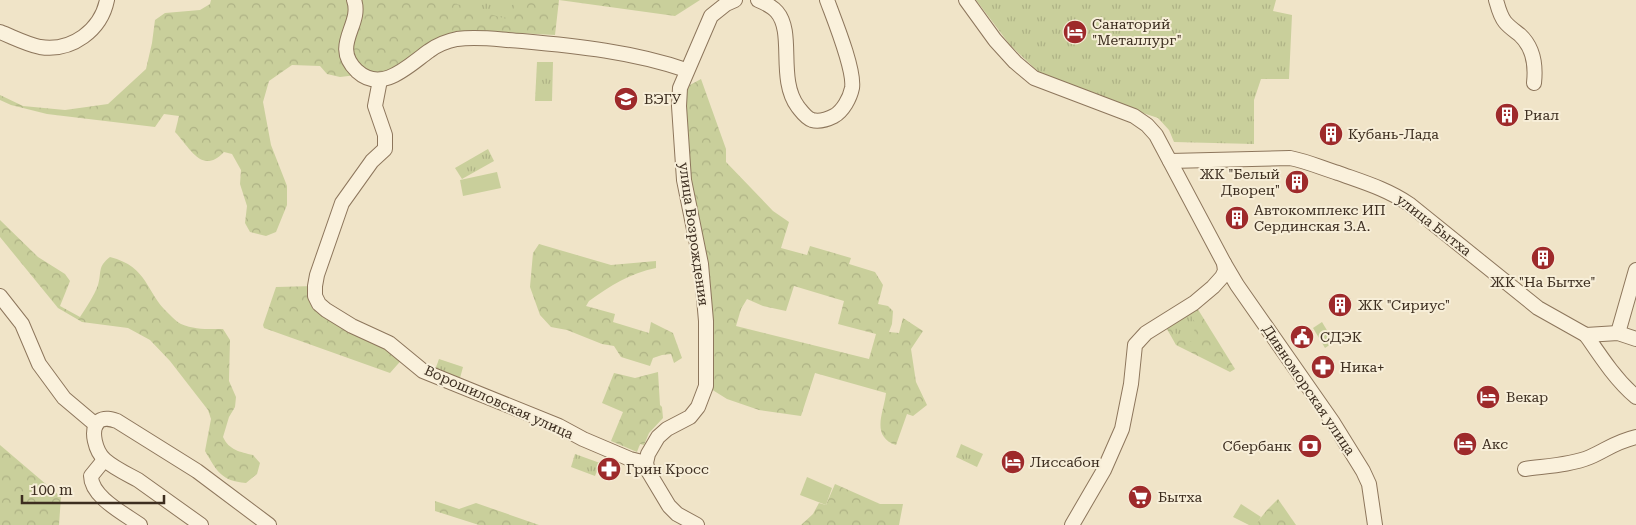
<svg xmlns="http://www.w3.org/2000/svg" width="1636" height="525" font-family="'Roboto Serif',serif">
<defs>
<pattern id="forest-crowns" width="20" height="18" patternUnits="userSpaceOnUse" patternTransform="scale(1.25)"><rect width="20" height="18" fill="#c9cf9b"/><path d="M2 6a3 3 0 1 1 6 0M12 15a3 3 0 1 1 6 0" fill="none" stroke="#aeb285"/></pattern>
<pattern id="park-tufts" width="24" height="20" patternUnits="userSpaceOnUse" patternTransform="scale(1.25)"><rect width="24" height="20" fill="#c9cf9b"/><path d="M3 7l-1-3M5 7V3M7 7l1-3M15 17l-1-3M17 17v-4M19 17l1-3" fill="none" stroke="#aeb285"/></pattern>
</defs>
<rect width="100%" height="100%" fill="#f0e4c8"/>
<g fill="url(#forest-crowns)" fill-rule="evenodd">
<path d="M211 0H700L675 16 559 0 555 35 476 31 397 74 357 75 340 77 327 74 320 66 292 65 269 81 263 102 271 145 287 186V205L276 232 266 236 250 232 245 223 247 206 240 184 241 170 232 154 224 152C202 175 191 149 175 132L179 116 164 114 155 127 47 114 11 105 0 100V95L23 106 65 110 108 104 146 69 152 43 155 20 165 13 200 10 210 4Z"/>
<path d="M701 79 726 149V162L773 211 789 222 781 248 807 255 810 246 851 258 849 264 875 272 883 285 878 304 888 306 893 311 892 324 889 332 899 333 903 318 923 331 911 349 916 382 927 405 913 416 907 414 896 445C870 436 884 412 886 393L815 373 801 416 759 410 727 399 711 389 714 369 708 268 691 179 685 95 690 85ZM794 286 844 301 838 324 876 334 869 359 736 326 741 309 747 299 763 306 786 311Z"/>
<path d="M0 220 38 257 65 274 70 281 60 306 80 317C86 308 94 296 98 285 102 272 97 267 110 257 149 267 145 292 169 314 173 318 177 322 181 324 195 330 209 329 223 329L230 340 229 381 236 397 235 407 229 417 223 437C229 450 240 452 253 455L260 463 257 474 246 483C221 481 217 471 205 451L211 419 208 410 170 361 150 340 128 328 82 322 58 308 0 237Z"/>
<path d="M539 244 611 265 656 261V268C630 273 610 286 589 301L586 306 615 314 613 322 649 333 651 322 673 333 682 358 674 363 671 354 662 355 653 358 650 366 621 357 614 346 602 344 567 330 551 327 540 315 530 287 533 253Z"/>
<polygon points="315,286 315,296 405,356 390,373 264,328 263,325 276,287"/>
<polygon points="1194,303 1235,369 1230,372 1176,345 1163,322"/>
<polygon points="658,372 660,405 662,407 663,418 649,433 644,445 640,444 637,452 611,441 623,412 602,403 614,373 635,378"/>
<polygon points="0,445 61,497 59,525 0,525"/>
<polygon points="835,484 880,504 903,504 899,525 801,525 813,514 819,503 826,505"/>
<polygon points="1278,499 1296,525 1255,525 1267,510"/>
<polygon points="435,501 459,509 476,503 539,525 479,525 435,511"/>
</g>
<g fill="url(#park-tufts)">
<polygon points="443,0 516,0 510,20"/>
<polygon points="976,0 1276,0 1273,11 1292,15 1289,79 1261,79 1254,100 1254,144 1174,142 1169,130 1158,118 1092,96 1044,77 1010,45"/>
<polygon points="537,62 553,62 552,101 535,101"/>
<polygon points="488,149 494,161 462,179 455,168"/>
<polygon points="1190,314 1196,324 1191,342 1180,340 1170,325"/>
<polygon points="439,359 463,367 460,378 435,370"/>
<polygon points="961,444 983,454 977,467 956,457"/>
<polygon points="575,454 600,463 595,476 571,467"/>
</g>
<g fill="#c9cf9b">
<polygon points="497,172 501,188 463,196 460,180"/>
<polygon points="1322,322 1334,342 1325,348 1313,328"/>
<polygon points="807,477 832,488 826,505 800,495"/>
<polygon points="1241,504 1261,517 1256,525 1249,525 1233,517"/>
</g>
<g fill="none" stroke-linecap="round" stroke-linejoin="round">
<g stroke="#8d765c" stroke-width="16">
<g id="minor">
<path d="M354 0C363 25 330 45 357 71 382 94 409 65 429 51 437 45 447 41 457 39 480 36 500 40 522 41 577 46 634 52 686 70"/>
<path d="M758 0C765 3 772 6 777 12 795 33 777 79 798 107 802 112 806 118 812 120 819 122 828 119 834 116 843 111 850 98 852 88 855 70 834 19 827 0"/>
<polyline points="966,0 995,40 1015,62 1034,78 1134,116 1147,125 1156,135 1224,263 1225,271 1222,277 1213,287 1194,303 1146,333 1135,345 1131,384 1122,429 1104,470 1072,525"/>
<path d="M1496 0C1498 7 1500 16 1505 22 1509 27 1515 31 1520 35 1534 48 1536 65 1534 83"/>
<path d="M0 32C13 37 26 44 40 47 72 52 101 30 107 0"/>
<polyline points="380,80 375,106 385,135 385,149 372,161 342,203 317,275 315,286 315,296 319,304 326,310 352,326 389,343 423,371 559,426 583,439 630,459 646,463"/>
<path d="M1170 161 1290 158C1306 161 1322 168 1338 173 1363 182 1387 189 1409 204L1538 308 1586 335 1618 333 1636 339"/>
<polyline points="1224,263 1237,285 1332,421 1363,471 1369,484 1375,525"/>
<polyline points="0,296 22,324 39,364 64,398 96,425"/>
<polyline points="1618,333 1636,270"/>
<path d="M1586 335C1601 357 1616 380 1636 397"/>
<path d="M104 460 91 476C91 497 125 514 140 525"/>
<path d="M1525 469C1546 466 1571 465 1590 457 1608 449 1615 442 1636 437"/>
<path d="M201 525C180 510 159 495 138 480 127 474 114 468 105 460 96 452 89 430 99 421 105 417 111 419 117 421L197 471 269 525"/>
<polyline points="697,525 677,514 669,506 648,471 646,463 648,454 658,437 667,429 690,417 698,407 706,386 706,321 701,264 684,180 679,106 680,88 711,16 726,4 735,0"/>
</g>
</g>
<use href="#minor" stroke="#faf1dc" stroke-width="14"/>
</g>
<defs>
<g id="hotel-disc" transform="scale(1.25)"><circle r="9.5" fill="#9e2a2b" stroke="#f7eed8"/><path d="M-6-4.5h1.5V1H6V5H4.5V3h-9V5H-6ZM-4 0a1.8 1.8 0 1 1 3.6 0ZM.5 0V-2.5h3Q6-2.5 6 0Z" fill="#fff"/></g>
<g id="university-disc" transform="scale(1.25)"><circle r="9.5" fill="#9e2a2b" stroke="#f7eed8"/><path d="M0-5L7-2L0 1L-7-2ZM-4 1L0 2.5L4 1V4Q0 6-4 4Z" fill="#fff"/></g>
<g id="building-disc" transform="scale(1.25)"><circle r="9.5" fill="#9e2a2b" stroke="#f7eed8"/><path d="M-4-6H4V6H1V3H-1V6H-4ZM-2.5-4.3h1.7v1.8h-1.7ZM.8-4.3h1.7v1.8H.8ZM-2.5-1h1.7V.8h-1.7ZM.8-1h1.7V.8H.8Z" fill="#fff"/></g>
<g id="civic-disc" transform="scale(1.25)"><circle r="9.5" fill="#9e2a2b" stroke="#f7eed8"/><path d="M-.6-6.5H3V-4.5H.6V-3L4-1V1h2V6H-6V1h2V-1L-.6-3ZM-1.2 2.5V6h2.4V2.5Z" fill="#fff"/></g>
<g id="pharmacy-disc" transform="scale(1.25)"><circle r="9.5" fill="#9e2a2b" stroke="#f7eed8"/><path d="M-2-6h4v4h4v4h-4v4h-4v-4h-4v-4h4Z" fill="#fff"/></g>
<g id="bank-disc" transform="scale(1.25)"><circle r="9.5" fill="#9e2a2b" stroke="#f7eed8"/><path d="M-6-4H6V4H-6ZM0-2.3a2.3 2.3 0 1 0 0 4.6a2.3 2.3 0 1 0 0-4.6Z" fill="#fff"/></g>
<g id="supermarket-disc" transform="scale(1.25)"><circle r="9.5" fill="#9e2a2b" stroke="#f7eed8"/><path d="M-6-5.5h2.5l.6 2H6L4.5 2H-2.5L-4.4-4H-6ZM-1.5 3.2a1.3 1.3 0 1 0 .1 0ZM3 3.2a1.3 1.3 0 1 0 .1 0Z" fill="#fff"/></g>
</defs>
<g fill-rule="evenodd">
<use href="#hotel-disc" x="1075" y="32"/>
<use href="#university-disc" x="626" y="99"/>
<use href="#building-disc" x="1507" y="115"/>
<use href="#building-disc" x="1331" y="134"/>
<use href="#building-disc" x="1297" y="182"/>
<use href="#building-disc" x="1237" y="218"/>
<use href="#building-disc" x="1543" y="258"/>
<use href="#building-disc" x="1340" y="305"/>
<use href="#civic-disc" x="1302" y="337"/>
<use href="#pharmacy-disc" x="1323" y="367"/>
<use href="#hotel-disc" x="1488" y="397"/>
<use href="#hotel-disc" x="1465" y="444"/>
<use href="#bank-disc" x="1310" y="446"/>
<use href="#hotel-disc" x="1013" y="462"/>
<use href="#pharmacy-disc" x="609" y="469"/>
<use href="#supermarket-disc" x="1140" y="497"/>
</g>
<g text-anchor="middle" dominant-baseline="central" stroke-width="4" stroke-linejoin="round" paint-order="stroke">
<g font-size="14" fill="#3d2e20" stroke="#f7eed8" text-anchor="start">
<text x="1092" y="24">Санаторий<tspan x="1092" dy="16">"Металлург"</tspan></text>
<text x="644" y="99">ВЭГУ</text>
<text x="1524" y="115">Риал</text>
<text x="1348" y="134">Кубань-Лада</text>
<text x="1280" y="174" text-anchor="end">ЖК "Белый<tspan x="1280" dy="16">Дворец"</tspan></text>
<text x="1254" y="210">Автокомплекс ИП<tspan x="1254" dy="16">Сердинская З.А.</tspan></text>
<text x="1543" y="282" text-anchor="middle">ЖК "На Бытхе"</text>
<text x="1358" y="305">ЖК "Сириус"</text>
<text x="1320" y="337">СДЭК</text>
<text x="1340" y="367">Ника+</text>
<text x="1506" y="397">Векар</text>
<text x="1482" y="444">Акс</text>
<text x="1292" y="446" text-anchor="end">Сбербанк</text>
<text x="1030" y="462">Лиссабон</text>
<text x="626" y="469">Грин Кросс</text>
<text x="1158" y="497">Бытха</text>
</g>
<g font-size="14" fill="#3d2e20" stroke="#f7eed8">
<text transform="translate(1434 225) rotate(38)">улица Бытха</text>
<text transform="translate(694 234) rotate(82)">улица Возрождения</text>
<text transform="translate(1309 390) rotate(56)">Дивноморская улица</text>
<text transform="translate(499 402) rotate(24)">Ворошиловская улица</text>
</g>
</g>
<path d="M22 495v8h142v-8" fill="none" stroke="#3d2e20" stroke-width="2.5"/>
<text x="30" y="495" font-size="15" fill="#3d2e20" stroke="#f7eed8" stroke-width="4" paint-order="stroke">100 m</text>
</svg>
